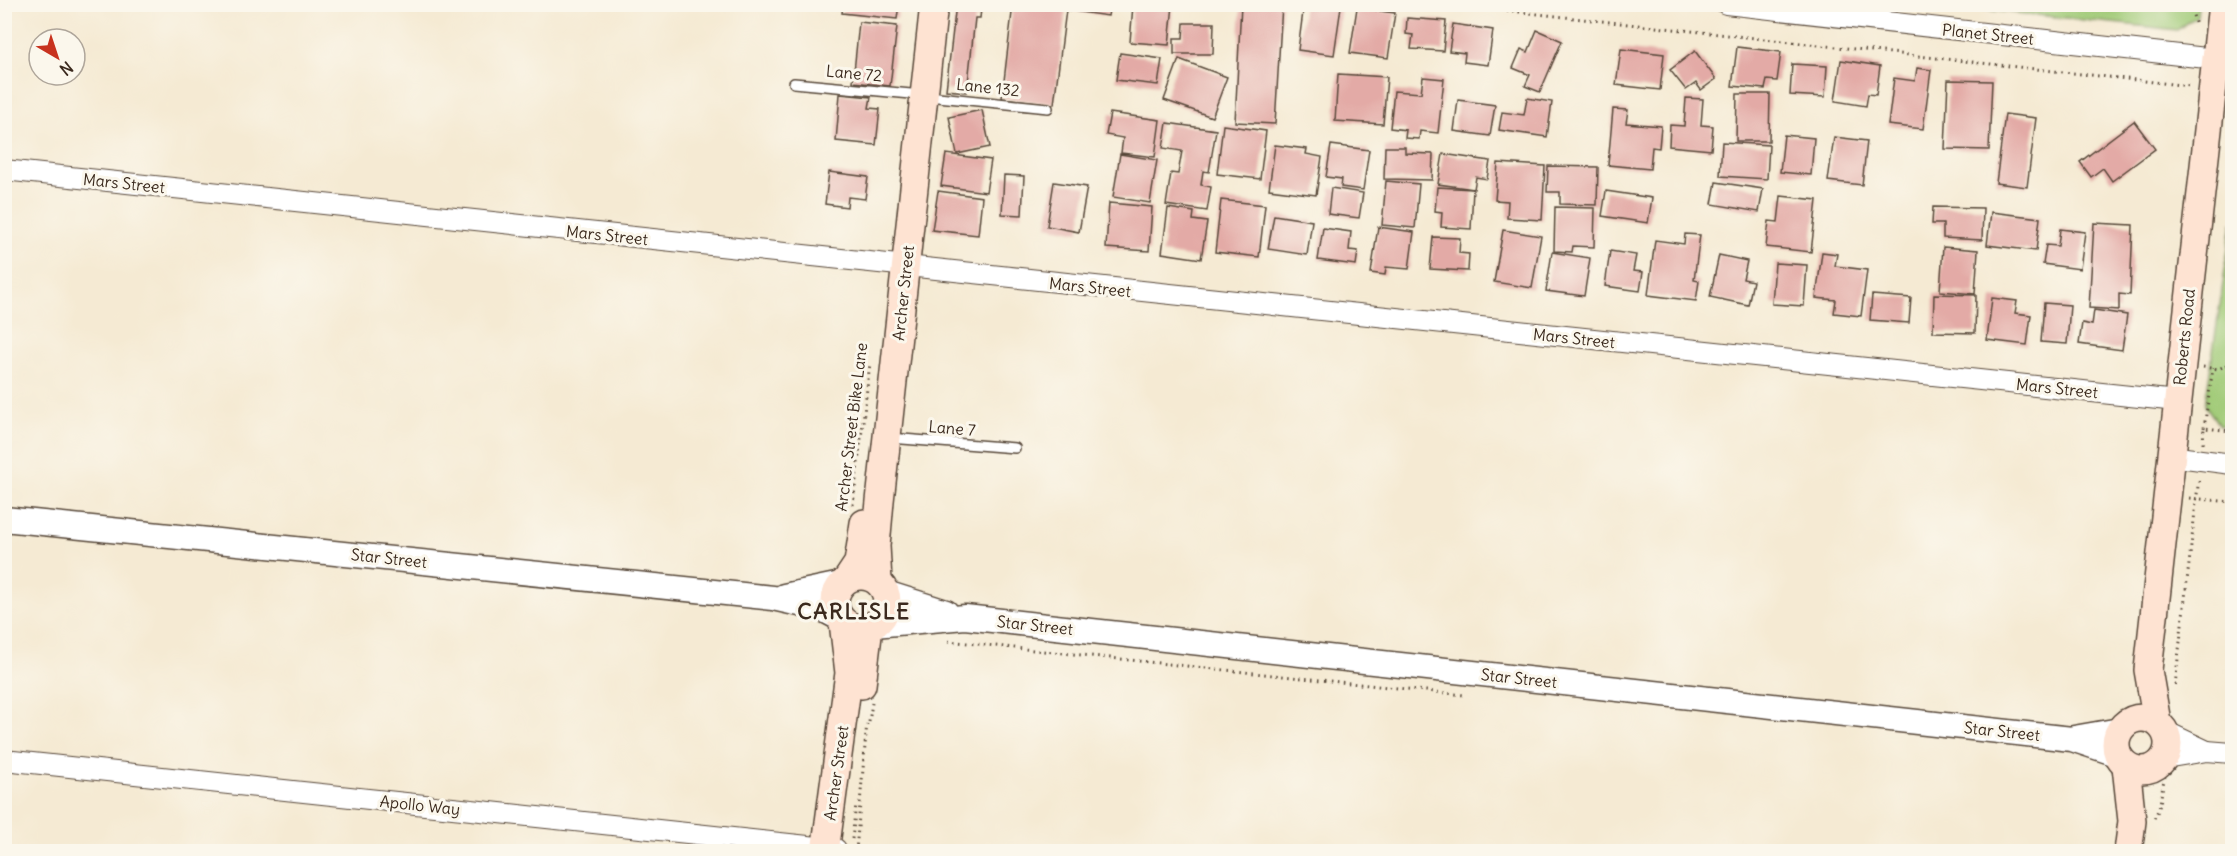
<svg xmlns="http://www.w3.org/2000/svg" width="2237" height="856" font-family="Delius,sans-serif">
<rect width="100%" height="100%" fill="#fbf7ec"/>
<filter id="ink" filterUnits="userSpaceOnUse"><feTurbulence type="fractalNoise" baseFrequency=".0167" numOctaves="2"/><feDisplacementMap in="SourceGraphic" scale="12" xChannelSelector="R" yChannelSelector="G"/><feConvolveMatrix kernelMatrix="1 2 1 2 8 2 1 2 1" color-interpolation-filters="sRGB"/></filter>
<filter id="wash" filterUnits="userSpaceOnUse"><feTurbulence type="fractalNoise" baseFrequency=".008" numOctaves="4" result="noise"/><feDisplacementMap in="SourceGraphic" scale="24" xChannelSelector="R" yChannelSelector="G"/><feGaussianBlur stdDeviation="1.35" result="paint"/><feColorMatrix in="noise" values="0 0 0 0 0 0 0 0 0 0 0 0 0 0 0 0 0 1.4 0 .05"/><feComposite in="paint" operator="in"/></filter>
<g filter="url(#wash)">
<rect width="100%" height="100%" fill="#f5ead3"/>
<g fill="#a1cb78" stroke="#6e7a4b" stroke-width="1.5">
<polygon points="1941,5 2198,5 2197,16 2177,30"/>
<polygon points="2232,223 2232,426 2219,425 2205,405"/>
</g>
<g id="blocks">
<g fill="#e3aaa6">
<polygon points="843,4 899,4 897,19 842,13"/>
<polygon points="956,4 991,4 991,10 981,9 980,18 975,18 967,92 946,90"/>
<polygon points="1013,4 1110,4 1108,16 1066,10 1054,104 1002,98"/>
<polygon points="1241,4 1282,4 1275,124 1235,122"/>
<polygon points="1304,4 1341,7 1334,55 1298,50"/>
<polygon points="1133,5 1173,5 1169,45 1130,42"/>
<polygon points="1357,8 1395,13 1388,58 1350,53"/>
<polygon points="1407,18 1446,21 1443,51 1411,49 1413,35 1406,34"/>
<polygon points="859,22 897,26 890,86 853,82"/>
<polygon points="1184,23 1214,23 1213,54 1174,54 1174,38 1183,38"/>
<polygon points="1453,24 1493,30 1488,65 1464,62 1465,53 1449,51"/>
<polygon points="1537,30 1562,41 1540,92 1525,86 1530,75 1513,68 1521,49 1528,52"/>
<polygon points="1737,47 1781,52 1777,81 1767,80 1765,89 1732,86"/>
<polygon points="1621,49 1664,54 1660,90 1616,85"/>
<polygon points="1695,51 1716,79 1701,90 1696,83 1686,90 1670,70"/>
<polygon points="1120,53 1162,59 1158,85 1116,80"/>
<polygon points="1179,59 1227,77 1212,117 1164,100"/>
<polygon points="1841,60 1880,66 1876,95 1868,94 1866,106 1835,101"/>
<polygon points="1792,64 1827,66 1825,97 1790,95"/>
<polygon points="1917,68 1931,70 1923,129 1888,125 1894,78 1915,81"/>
<polygon points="1338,74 1387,77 1383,124 1335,121"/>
<polygon points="1423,77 1444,79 1438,133 1420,131 1419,139 1405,138 1406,130 1390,128 1394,91 1421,93"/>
<polygon points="1948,80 1992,81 1989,150 1945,149"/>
<polygon points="840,94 871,97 869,108 880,109 876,145 836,141"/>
<polygon points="1737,94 1770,94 1769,141 1736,141"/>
<polygon points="1527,98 1552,102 1547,137 1499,130 1502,112 1524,115"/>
<polygon points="1686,98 1703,99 1701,125 1713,126 1711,150 1669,146 1670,125 1684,126"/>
<polygon points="1458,100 1495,105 1490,136 1454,131"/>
<polygon points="1613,109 1628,110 1626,123 1661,126 1659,148 1652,147 1650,169 1608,165"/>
<polygon points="982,110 990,147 957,154 949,117"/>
<polygon points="1110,113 1160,120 1155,157 1121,153 1123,138 1106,135"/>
<polygon points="2005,114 2036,118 2027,187 1996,183"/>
<polygon points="2134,121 2155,149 2112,181 2103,168 2091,177 2080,162"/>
<polygon points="1167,123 1216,130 1209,172 1203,171 1201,185 1211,187 1207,211 1166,205 1171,173 1178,174 1182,151 1163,148"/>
<polygon points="1223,125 1266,131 1260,179 1217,174"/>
<polygon points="1784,135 1814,138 1811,175 1780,172"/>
<polygon points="1834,137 1867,141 1862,185 1828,181"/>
<polygon points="1722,142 1769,145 1767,179 1720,176"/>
<polygon points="1275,145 1307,149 1306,154 1322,157 1316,195 1269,189"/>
<polygon points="1331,145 1369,150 1363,190 1341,187 1342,179 1326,177"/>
<polygon points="1385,147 1405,147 1405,153 1433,154 1432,180 1384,179"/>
<polygon points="946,154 991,160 986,192 941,186"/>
<polygon points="1120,154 1157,160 1150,203 1113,197"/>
<polygon points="1443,154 1490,161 1487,179 1476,177 1474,189 1438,184"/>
<polygon points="1498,163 1545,166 1542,220 1507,218 1508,201 1495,200"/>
<polygon points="1548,166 1598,167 1597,205 1560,204 1560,192 1547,192"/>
<polygon points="829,172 868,177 865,199 848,197 847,207 825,204"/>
<polygon points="1004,175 1024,176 1022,215 1002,214"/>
<polygon points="1386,181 1419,184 1415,228 1382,225"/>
<polygon points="1054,182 1087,187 1079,232 1047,226"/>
<polygon points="1716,182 1763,189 1759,212 1712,204"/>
<polygon points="1437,187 1473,189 1471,229 1441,227 1442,212 1435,211"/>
<polygon points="1331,188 1363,193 1359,218 1328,214"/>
<polygon points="938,191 982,197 978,235 932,230"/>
<polygon points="1606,191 1652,198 1648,223 1602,216"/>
<polygon points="1781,196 1817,200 1811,252 1766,247 1769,221 1778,222"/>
<polygon points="1221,200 1265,205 1259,257 1215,252"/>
<polygon points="1109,203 1152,207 1149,251 1106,248"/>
<polygon points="1555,207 1595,208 1594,247 1573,246 1572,252 1554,251"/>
<polygon points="1933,207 1983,208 1982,240 1943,238 1943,224 1932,224"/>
<polygon points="1168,208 1194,212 1193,220 1207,222 1201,259 1162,253"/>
<polygon points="1991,212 2040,218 2036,251 1987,245"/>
<polygon points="1274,215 1312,221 1307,255 1268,249"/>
<polygon points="2094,223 2133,225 2130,295 2119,294 2119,310 2089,308"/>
<polygon points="1378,227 1414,232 1409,269 1386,267 1385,275 1371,273"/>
<polygon points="1323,228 1351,232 1349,250 1358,251 1356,265 1318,260"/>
<polygon points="2060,229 2085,232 2080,269 2043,264 2046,245 2058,246"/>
<polygon points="1503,230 1541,236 1532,288 1494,282"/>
<polygon points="1685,234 1700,235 1694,280 1699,281 1696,301 1648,295 1655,240 1684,244"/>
<polygon points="1433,237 1460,238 1459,253 1469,254 1468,271 1430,269"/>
<polygon points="1943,247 1978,250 1975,294 1940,291"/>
<polygon points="1610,251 1636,255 1633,271 1643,272 1640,291 1605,286"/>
<polygon points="1552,252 1590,258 1584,296 1546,291"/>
<polygon points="1822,252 1837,254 1835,266 1867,270 1861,316 1834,313 1836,300 1816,298"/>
<polygon points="1719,255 1747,261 1743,279 1753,281 1748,305 1710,297"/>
<polygon points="1775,263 1807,265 1804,306 1772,304"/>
<polygon points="1934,294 1976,295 1975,333 1933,332"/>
<polygon points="1872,295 1911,298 1909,323 1870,320"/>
<polygon points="1992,298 2017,301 2015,313 2031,315 2027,345 1987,340"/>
<polygon points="2044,303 2070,305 2067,344 2041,342"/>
<polygon points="2094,310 2127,315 2122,350 2079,344 2082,323 2092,325"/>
</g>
</g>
</g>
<g filter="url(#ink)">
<use href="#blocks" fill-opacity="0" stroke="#574739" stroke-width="1.5"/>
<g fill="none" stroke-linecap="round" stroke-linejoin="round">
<g stroke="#574739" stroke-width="12">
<g id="service">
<polyline points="794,83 911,94"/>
<polyline points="928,96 1048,108"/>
<polyline points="890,438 1015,448"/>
</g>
</g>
<g stroke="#574739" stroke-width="22">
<g id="minor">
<polyline points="1726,4 2215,59"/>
<polyline points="4,170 2177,401"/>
<polyline points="2170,456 2232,464"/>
<polyline points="2165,731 2207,751"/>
<polyline points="2165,758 2207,751 2232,753"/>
<polyline points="4,760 836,849"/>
</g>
</g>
<g stroke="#574739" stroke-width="27">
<g id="tertiary">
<polyline points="4,519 773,598 822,609 839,618"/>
<polyline points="886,593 946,612"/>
<polyline points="784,596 841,584"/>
<polyline points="874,625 965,617 2072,739 2117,754"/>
<polyline points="2074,738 2120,730"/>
</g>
</g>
<g stroke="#574739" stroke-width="30">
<g id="secondary">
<circle cx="861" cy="602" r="26"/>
<polyline points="848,578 858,563 864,523"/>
<polyline points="878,581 876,546 880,501 934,4"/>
<polyline points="862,685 869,627"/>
<circle cx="2142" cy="744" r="26"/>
<polyline points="2157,722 2148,670 2222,4"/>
<polyline points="2126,766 2132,821 2128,852"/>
<polyline points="825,852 849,673 843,622"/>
</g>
</g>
<g stroke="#574739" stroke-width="3" stroke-dasharray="1.5 4.5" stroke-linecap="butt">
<polyline points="1447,4 2190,86"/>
<polyline points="2190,4 2196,26"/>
<polyline points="2203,367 2218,369 2232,363"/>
<polyline points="2204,428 2213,368"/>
<polyline points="2228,431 2232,415"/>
<polyline points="2203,443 2204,428 2232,431"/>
<polyline points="2189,498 2232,502"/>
<polyline points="853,505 870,363"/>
<polyline points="948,641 1464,695"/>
<polyline points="2175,685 2199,477"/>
<polyline points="869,722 872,703"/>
<path d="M2154 818C2163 804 2160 792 2165 777"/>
<polyline points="852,839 856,804"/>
<polyline points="856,851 867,722"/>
</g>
<use href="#service" stroke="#fff" stroke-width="9"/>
<use href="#minor" stroke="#fff" stroke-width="20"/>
<use href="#tertiary" stroke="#fff" stroke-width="24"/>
<use href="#secondary" stroke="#fee3d2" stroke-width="27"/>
</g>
</g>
<g text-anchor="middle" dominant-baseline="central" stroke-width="6" stroke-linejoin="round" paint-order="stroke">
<g font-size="16" fill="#3b2a1e" stroke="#fbf7ec">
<text transform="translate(1988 34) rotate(6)">Planet Street</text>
<text transform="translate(854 73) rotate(5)">Lane 72</text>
<text transform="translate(988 87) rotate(6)">Lane 132</text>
<text transform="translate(124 183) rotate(6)">Mars Street</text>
<text transform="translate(607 235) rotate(6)">Mars Street</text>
<text transform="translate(1090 287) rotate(6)">Mars Street</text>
<text transform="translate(903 293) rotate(-84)">Archer Street</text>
<text transform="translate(2184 337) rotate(-84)">Roberts Road</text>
<text transform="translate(1574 338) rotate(6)">Mars Street</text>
<text transform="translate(2057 388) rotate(6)">Mars Street</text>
<text transform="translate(851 427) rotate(-83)">Archer Street Bike Lane</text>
<text transform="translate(952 428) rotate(5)">Lane 7</text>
<text transform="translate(389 558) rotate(6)">Star Street</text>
<text transform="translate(1035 625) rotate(6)">Star Street</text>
<text transform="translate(1519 678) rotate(6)">Star Street</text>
<text transform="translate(2002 731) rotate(6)">Star Street</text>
<text transform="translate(836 773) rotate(-82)">Archer Street</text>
<text transform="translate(420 805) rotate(6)">Apollo Way</text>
</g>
<g font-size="22" font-weight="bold" letter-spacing="1.5" fill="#3b2a1e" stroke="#fbf7ec">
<text x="854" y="611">CARLISLE</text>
</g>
</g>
<rect width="2237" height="856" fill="none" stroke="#fbf7ec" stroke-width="24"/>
<g transform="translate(57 57) rotate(141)"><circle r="28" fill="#fbf7ec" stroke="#aea59a" stroke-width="1.5"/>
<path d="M0-4.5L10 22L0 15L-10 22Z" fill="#c8321e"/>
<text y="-9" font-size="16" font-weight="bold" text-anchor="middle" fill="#3b2a1e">N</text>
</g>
</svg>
